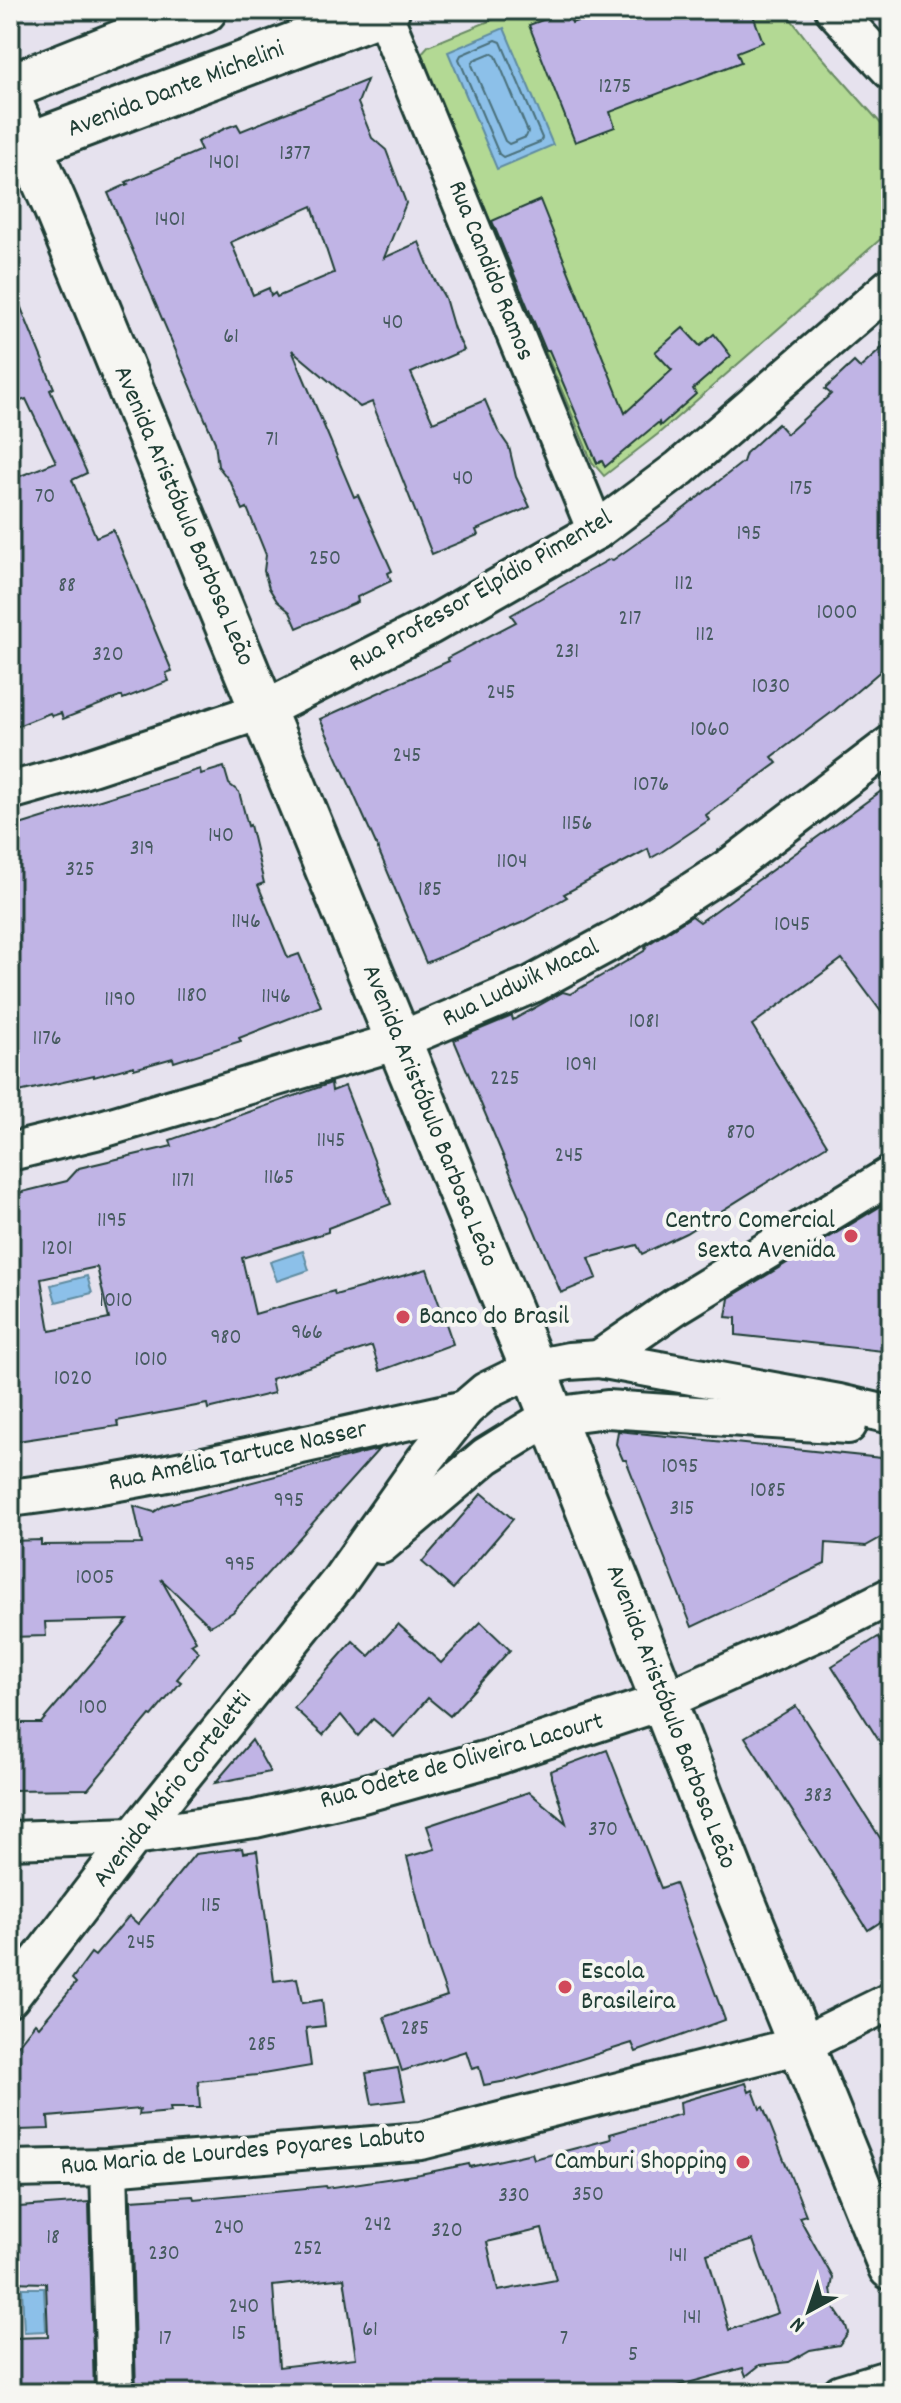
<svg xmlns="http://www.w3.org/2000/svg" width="901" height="2403" font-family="Dekko,sans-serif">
<rect width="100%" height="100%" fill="#e6e2ee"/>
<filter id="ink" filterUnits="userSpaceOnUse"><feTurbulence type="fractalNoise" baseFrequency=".0125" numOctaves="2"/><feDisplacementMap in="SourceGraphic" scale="16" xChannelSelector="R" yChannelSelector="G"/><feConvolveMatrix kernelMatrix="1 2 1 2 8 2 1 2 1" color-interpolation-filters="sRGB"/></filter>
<g filter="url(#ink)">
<polygon fill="#b3d994" stroke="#698b64" stroke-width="2" points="516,10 784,10 807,40 891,135 891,230 658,434 604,476 592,462 420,55 428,46"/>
<g fill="#8cc0e9" stroke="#608ca1" stroke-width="2">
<polygon points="504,28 553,145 497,169 448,52"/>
<polygon points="303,1251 309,1270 277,1281 270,1262"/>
<polygon points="87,1276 92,1293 56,1302 51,1285"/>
<polygon points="44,2288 46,2331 24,2332 22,2288"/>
</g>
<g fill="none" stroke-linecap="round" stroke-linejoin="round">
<g stroke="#4b717c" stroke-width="2">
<polygon points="496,40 501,42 542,138 540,142 503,157 499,154 459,59 461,55"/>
<polygon points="491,53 496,56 528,132 526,137 509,144 505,141 472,65 474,60"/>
</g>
</g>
<g fill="#c0b4e5" stroke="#1f3d34" stroke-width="2" fill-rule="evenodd">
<polygon points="606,10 751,10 763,42 737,52 741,62 610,112 615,127 575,142 529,25 567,11 572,23"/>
<path d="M367 80 358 103 372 138 386 150 406 203 384 258 419 242 433 277 445 298 454 329 464 350 411 373 433 422 485 400 498 431 509 447 516 477 530 507 476 530 478 535 432 554 372 402 360 407 292 350 354 497 358 495 392 571 388 573 391 581 357 597 358 602 297 628 290 612 277 601 269 588 264 571 266 555 247 508 243 510 231 483 218 466 215 442 108 193 128 184 126 182 201 150 197 142 226 128 237 124 241 131ZM312 206 334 273 277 297 275 293 271 296 269 288 253 295 231 242Z"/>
<polygon points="540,200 625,413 672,370 655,352 683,328 700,346 714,334 731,356 693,389 696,394 660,426 659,422 605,467 602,461 597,463 549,350 546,351 492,221"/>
<polygon points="10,281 54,388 50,390 87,473 72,480 96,537 113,530 172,671 166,673 169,681 123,699 122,696 63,719 61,713 52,716 50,713 10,729 10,480 56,462 26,399 10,405"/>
<polygon points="891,340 891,662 835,710 772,757 777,763 706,815 709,820 660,853 651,858 648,849 564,894 567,897 521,923 426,963 376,844 320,719 449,661 447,658 516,622 511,615 610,559 613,560 668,521 743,462 746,453 778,424 787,434 831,394 825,389 854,362 860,368"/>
<polygon points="224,767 229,784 239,792 248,826 250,825 264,883 258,885 288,958 299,954 321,1006 239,1038 241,1041 174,1062 173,1058 134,1069 134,1066 94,1077 94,1075 10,1094 10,828 200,769 201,774"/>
<polygon points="891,784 891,1025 842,959 752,1025 827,1145 686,1233 642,1254 637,1245 589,1258 597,1278 561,1293 454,1040 512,1016 513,1020 563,992 570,994 644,951 647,945 692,916 700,922"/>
<path d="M331 1083 332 1091 345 1086 391 1204 328 1228V1232L242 1258 255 1314 334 1291 335 1295 427 1269 453 1344 380 1371 372 1346 271 1379 274 1393 208 1409 207 1404 117 1421 118 1426 10 1442V1195L67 1181 79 1168 172 1146 170 1140ZM97 1267 109 1319 50 1331 41 1279Z"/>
<polygon points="891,1200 891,1352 736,1335 736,1318 726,1317 729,1298"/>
<polygon points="618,1431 891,1459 891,1532 866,1546 826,1543 825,1564 692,1627 626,1460 623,1460 616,1444"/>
<polygon points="379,1449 233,1612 210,1626 161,1579 196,1641 191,1644 199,1652 177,1679 181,1682 152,1716 150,1715 88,1789 10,1790 10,1723 41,1723 128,1620 45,1622 46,1636 10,1637 10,1541 41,1540 41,1545 142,1544 134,1506 154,1512 165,1505"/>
<polygon points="482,1493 513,1519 453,1589 422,1562"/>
<polygon points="481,1622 510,1650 450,1716 428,1698 394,1737 373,1719 358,1736 341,1715 323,1735 294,1708 353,1641 369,1656 398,1624 441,1663"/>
<polygon points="878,1637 891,1657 891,1760 832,1666"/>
<polygon points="796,1706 891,1855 891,1915 868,1930 745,1737"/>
<polygon points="252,1740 270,1772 215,1783"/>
<polygon points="607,1750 661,1888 675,1883 725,2020 636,2052 632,2043 518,2079 484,2085 479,2067 472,2069 466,2051 402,2071 384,2017 447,1996 430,1948 407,1857 435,1849 427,1826 529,1792 566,1823 550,1771"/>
<polygon points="242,1848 243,1853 257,1851 274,1981 297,1978 302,2003 322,2000 325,2026 306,2028 311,2066 257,2075 198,2081 200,2108 170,2108 171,2112 139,2115 140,2109 48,2117 49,2129 19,2130 18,2113 10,2113 10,2055 35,2023 39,2027 76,1983 72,1979 91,1953 95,1956 129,1916 138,1924 195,1854"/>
<polygon points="398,2068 405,2100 372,2104 366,2073"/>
<path d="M746 2083 749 2092 753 2090 760 2109 763 2107 806 2215 799 2217 833 2278 831 2289 834 2308 846 2326 848 2333 839 2345 810 2350 789 2362 760 2365 746 2376 743 2368 651 2393H136L131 2200 193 2196 194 2199 326 2186 327 2188 420 2174 469 2164 470 2167 532 2153 534 2159 611 2139 610 2134 681 2114 680 2102ZM542 2229 556 2280 498 2291 487 2242ZM753 2240 778 2313 729 2330 707 2254ZM344 2278 356 2358 279 2367 273 2286Z"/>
<polygon points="89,2202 94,2393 10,2393 10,2338 48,2337 46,2283 10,2282 10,2220 19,2218 19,2207"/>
</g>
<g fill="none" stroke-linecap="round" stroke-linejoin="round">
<g stroke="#1f3d34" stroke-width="42">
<g id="street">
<polyline points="834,10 891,71"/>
<polyline points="383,12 596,531"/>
<polyline points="10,791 70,774 264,710 430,626 596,531 680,468 891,286"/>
<polyline points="10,1152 95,1131 398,1041 533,984 627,933 731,866 891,744"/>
<polyline points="599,1359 676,1306 891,1175"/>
<path d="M10 1498C163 1480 314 1441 465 1409"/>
<polyline points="381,1545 486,1456 551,1416 607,1409 848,1425"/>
<polyline points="10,1840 134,1836 255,1819 359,1795 491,1758 664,1701 827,1628 891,1596"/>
<polyline points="10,1998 134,1836 338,1583 424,1461 465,1409 486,1391 533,1368 569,1361 599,1359 839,1403 891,1415"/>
<polyline points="109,2167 115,2393"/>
<polyline points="10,2169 109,2167 421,2141 801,2045 891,2001"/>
<polyline points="841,2393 891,2378"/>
</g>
</g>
<g stroke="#1f3d34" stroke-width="50">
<g id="secondary">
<polyline points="10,87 204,10"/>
<polyline points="10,103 55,205 533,1368 731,1873 891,2267"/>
<polyline points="10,152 387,10"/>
</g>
</g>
<use href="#street" stroke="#f6f6f2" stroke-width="36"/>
<use href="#secondary" stroke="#f6f6f2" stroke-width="44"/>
</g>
</g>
<g fill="#d1495b" stroke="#f6f6f2" stroke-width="3">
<circle cx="851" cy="1236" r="8"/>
<circle cx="403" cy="1317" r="8"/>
<circle cx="565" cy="1987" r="8"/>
<circle cx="743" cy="2162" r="8"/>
</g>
<g text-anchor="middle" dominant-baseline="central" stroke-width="8" stroke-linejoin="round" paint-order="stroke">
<g font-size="22" fill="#475b60">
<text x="615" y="87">1275</text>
<text x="295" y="154">1377</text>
<text x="224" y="163">1401</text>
<text x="170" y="220">1401</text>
<text x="393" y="323">40</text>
<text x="231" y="337">61</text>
<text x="272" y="440">71</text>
<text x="463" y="479">40</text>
<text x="801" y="489">175</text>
<text x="45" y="497">70</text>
<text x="749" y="534">195</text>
<text x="325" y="559">250</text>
<text x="684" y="584">112</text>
<text x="67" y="586">88</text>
<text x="837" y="613">1000</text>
<text x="630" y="619">217</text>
<text x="705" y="635">112</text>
<text x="567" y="652">231</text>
<text x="108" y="655">320</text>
<text x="771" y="687">1030</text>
<text x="501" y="693">245</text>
<text x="710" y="730">1060</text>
<text x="407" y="756">245</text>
<text x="651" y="785">1076</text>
<text x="577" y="824">1156</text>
<text x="221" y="836">140</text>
<text x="142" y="849">319</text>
<text x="512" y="862">1104</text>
<text x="80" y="870">325</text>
<text x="430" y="890">185</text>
<text x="246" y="922">1146</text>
<text x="792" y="925">1045</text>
<text x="192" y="996">1180</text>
<text x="276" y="997">1146</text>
<text x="120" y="1000">1190</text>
<text x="644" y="1022">1081</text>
<text x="47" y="1039">1176</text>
<text x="581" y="1065">1091</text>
<text x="505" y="1079">225</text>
<text x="741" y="1133">870</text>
<text x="331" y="1141">1145</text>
<text x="569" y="1156">245</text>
<text x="279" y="1178">1165</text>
<text x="183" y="1181">1171</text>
<text x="112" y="1221">1195</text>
<text x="57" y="1249">1201</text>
<text x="116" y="1301">1010</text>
<text x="307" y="1333">966</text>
<text x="226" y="1338">980</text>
<text x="151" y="1360">1010</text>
<text x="73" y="1379">1020</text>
<text x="680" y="1467">1095</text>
<text x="768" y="1491">1085</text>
<text x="289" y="1501">995</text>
<text x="682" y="1509">315</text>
<text x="240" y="1565">995</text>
<text x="95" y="1578">1005</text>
<text x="93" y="1708">100</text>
<text x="818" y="1796">383</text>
<text x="603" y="1830">370</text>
<text x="211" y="1906">115</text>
<text x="141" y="1943">245</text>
<text x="415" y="2029">285</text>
<text x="262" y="2045">285</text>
<text x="588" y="2195">350</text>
<text x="514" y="2196">330</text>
<text x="378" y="2225">242</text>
<text x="229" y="2228">240</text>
<text x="447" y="2231">320</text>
<text x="53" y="2238">18</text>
<text x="308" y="2249">252</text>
<text x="164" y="2254">230</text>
<text x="678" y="2256">141</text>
<text x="244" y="2307">240</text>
<text x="692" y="2318">141</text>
<text x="370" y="2330">61</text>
<text x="239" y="2334">15</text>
<text x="165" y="2339">17</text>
<text x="564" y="2339">7</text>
<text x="633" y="2355">5</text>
</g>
<g font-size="26" fill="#1f3d34" stroke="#f6f6f2">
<text transform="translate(176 90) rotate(-21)">Avenida Dante Michelini</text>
<text transform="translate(490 271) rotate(68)">Rua Candido Ramos</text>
<text transform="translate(183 516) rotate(67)">Avenida Aristóbulo Barbosa Leão</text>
<text transform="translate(481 592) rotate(-30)">Rua Professor Elpídio Pimentel</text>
<text transform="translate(521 984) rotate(-26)">Rua Ludwik Macal</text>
<text transform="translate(429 1116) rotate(68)">Avenida Aristóbulo Barbosa Leão</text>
<text transform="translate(238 1457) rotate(-12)">Rua Amélia Tartuce Nasser</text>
<text transform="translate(670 1717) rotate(69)">Avenida Aristóbulo Barbosa Leão</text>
<text transform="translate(462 1762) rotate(-16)">Rua Odete de Oliveira Lacourt</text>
<text transform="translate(173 1790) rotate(-52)">Avenida Mário Corteletti</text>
<text transform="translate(243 2152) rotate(-5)">Rua Maria de Lourdes Poyares Labuto</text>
</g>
<g font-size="26" fill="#1f3d34" stroke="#f6f6f2" text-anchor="end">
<text x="835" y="1221">Centro Comercial<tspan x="835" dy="30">Sexta Avenida</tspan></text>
<text x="419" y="1317" text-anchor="start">Banco do Brasil</text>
<text x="581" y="1972" text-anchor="start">Escola<tspan x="581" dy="30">Brasileira</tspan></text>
<text x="727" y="2162">Camburi Shopping</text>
</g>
</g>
<rect width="901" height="2403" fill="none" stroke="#f6f6f2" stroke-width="40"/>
<rect x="20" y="20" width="861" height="2363" fill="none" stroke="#1f3d34" stroke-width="3" filter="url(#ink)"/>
<g transform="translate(809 2311) rotate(220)" stroke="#f6f6f2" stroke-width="6" paint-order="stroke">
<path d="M0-6L14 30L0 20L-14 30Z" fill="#1f3d34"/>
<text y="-12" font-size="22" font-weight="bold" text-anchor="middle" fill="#1f3d34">N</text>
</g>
</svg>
